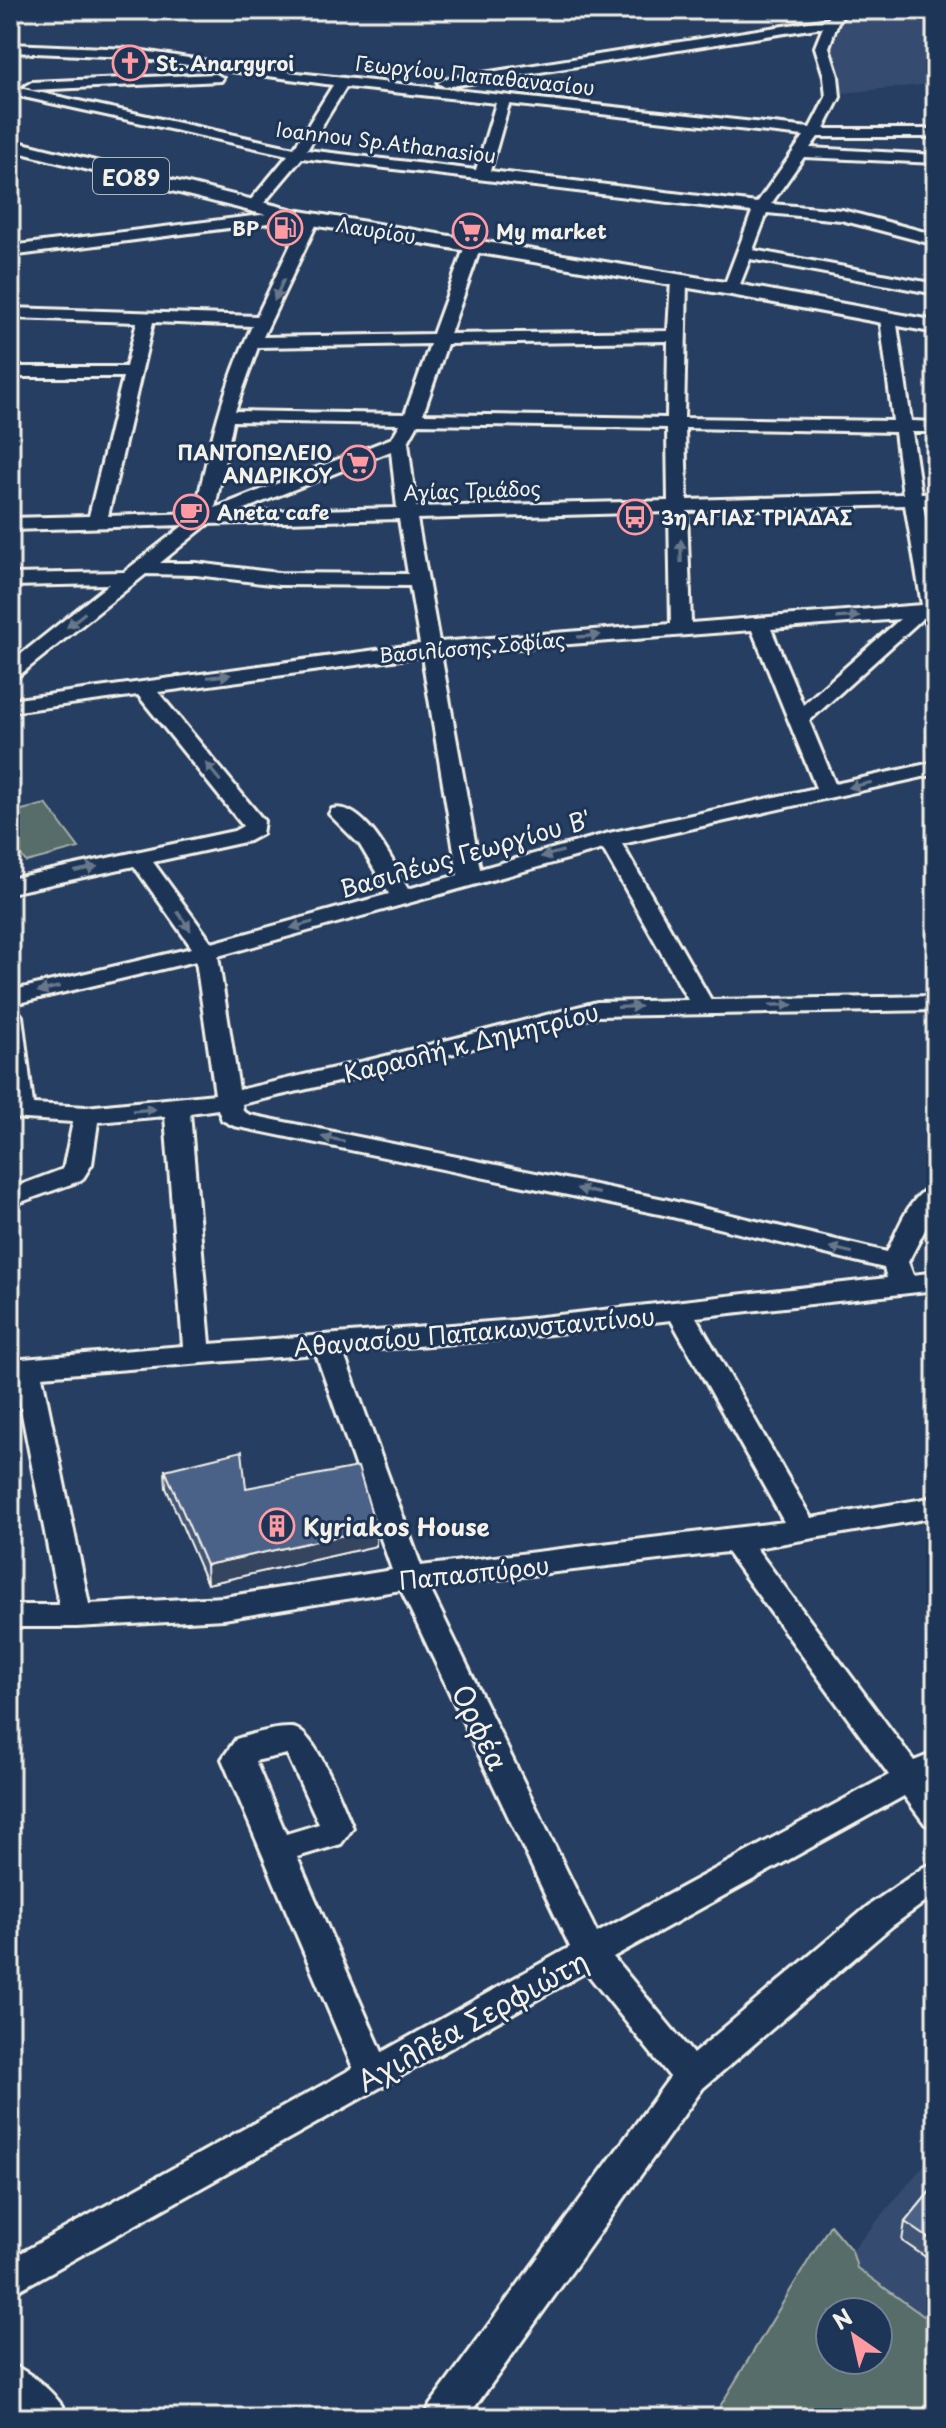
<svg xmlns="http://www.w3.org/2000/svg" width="946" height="2428" font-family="'Playpen Sans',sans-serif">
<rect width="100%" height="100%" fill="#263e61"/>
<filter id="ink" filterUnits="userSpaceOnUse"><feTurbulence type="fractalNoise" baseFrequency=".0125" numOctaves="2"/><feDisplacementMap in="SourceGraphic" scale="16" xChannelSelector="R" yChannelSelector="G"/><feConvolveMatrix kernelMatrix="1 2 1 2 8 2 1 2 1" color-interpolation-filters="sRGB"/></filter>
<g filter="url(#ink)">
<g fill="#354c6f">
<polygon points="848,10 936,10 936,89 931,84 843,93 828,47"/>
<polygon points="936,2155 936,2325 857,2268 852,2251 929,2159"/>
</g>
<g fill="#566d69" stroke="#a5afa8" stroke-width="2" fill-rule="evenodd">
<polygon points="46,804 79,848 26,862 10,839 10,813"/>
<path d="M830 2225 852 2251 857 2268 936 2325V2400L921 2418H713ZM830 2312H878V2360H830Z"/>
</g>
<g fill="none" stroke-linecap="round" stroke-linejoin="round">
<g stroke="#f4f1e8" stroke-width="6">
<g id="minor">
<polygon points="27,10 10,21 11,10"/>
<path d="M834 10H848L838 22 829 47 838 76 840 97 824 129H936V137H818L810 148 936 155V163L804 157 771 204 842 210 936 235V245L841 220 767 213 753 250 936 284V294L750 259 737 292H725L723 289 752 212 302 158 258 210 253 212 245 207 288 155 10 94V86L294 148 333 85 130 57 10 52V44L130 49 260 69 810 128 826 97 824 76 815 47 823 27 445 87 438 83 445 79 828 19ZM346 87 496 103 476 170 307 150ZM509 104 804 136 757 203 490 171Z"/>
<polygon points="216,74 223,78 221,81 32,90 25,86 32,82"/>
<polygon points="294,211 302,216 299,219 10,256 10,246"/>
<path d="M311 214 319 219 263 337 433 334 465 246 473 241 481 246 450 334 668 331 671 281 679 276 687 281 684 418 893 421 880 318 888 313 896 318 911 421 936 422V432H912L921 494 936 493V505H923L936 574V633L929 631 924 617 809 721 835 784 936 762V774L622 844 711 1000 936 996V1010L597 1016 381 1072 242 1104 243 1111 250 1115 664 1199 887 1252C898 1230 910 1192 936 1185V1209L908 1262 913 1275 936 1272V1290L696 1317 811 1518 936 1497V1517L756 1548 914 1761 936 1752V1779L930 1782 936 1791V1828L925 1824 904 1796 613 1957 693 2054 868 1906 924 1867 936 1863V1894L892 1926 703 2088 467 2418H425L430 2405 670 2077 586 1972 10 2295V2259L353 2068 222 1759 236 1739C252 1734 275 1727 292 1728 316 1730 343 1806 353 1828L341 1844 297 1857 382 2052 570 1947 401 1590 224 1619 76 1627H10V1605H59L15 1378H10V1360L183 1346 165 1116 98 1122 92 1164 82 1180 10 1206V1189L63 1169 73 1122 10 1118V1009L18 1011 22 1016 33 1104 86 1107 215 1094 196 961 10 1005V991L192 948 134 866 10 893V879L234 831 243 826 138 695 10 712V700L420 644 410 586 279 585 196 575 146 574 17 677 10 679V663L109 584 10 586V574L124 572 184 525 10 530V518L89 516 123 377H10V367H126L137 322 10 318V308L257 316 303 219ZM153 322 252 326C223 386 209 448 195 513L108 516ZM668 341 667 418 423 414 447 344ZM430 344 405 414 235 411 258 347ZM233 421 400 424 392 438 215 508ZM418 424 667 428 668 501 416 507 408 442ZM685 428 895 432 903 494 687 500ZM391 451 397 508 237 512ZM905 505 922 605 691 623 687 511ZM669 512 671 624 439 642 417 519ZM399 519 408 574 279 573 196 563H160L208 524ZM900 619 803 705 771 629ZM752 630 816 788 609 833 480 869 441 654ZM422 656 458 875 408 889C395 866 365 801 332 809L329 814 360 845 389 894 212 943 153 862 249 841 262 834 264 821 158 692ZM603 849 688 1000 597 1002 378 1058 239 1090 218 956ZM218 1109 222 1120 234 1126 664 1215 884 1268 887 1278 515 1320 210 1344 190 1113ZM671 1320 784 1522 421 1566 343 1352 515 1338ZM316 1354 392 1570 224 1597 89 1604 42 1376ZM727 1552 889 1775 597 1933 429 1587ZM287 1754 319 1824 286 1834 255 1761Z"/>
<path d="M10 2364C33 2373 59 2396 69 2418H22L10 2407Z"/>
</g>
</g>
<g stroke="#f4f1e8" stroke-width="6">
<polygon id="major" points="10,140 294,210 731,283 936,321 936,333 731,295 294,222 10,150"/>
</g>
<use href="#minor" fill="#1d3557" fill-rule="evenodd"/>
<use href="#major" fill="#1d3557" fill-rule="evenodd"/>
</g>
<g fill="#415475" stroke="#f4f1e8" stroke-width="2">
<polygon points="165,1470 246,1488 376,1528 376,1546 207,1584 166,1488"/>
<polygon points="936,2184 936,2264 902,2241 905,2222"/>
</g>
<polygon fill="#35455f" stroke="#f4f1e8" stroke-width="2" points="376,1528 376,1546 207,1584 206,1565"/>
<g fill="#4c6288" stroke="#f4f1e8" stroke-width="2">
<polygon points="242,1451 246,1488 358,1467 376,1528 206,1565 165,1470"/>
<polygon points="936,2184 936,2243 905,2222"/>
<polygon points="936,2395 936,2418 915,2418"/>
</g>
<defs><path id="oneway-solid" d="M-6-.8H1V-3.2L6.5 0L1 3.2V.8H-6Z" transform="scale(2)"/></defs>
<g fill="#68778a">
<use href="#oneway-solid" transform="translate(279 290) rotate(114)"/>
<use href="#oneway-solid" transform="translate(681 551) rotate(-90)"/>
<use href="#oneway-solid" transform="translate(848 617) rotate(-4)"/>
<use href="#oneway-solid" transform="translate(76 620) rotate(141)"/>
<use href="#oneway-solid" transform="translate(589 636) rotate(-5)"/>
<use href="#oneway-solid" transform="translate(219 676) rotate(-7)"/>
<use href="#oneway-solid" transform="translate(213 772) rotate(-129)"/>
<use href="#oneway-solid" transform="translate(860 785) rotate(167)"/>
<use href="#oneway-solid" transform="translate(552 854) rotate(165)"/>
<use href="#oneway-solid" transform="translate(86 869) rotate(-12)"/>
<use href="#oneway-solid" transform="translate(184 921) rotate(55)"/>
<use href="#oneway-solid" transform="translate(302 925) rotate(164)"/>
<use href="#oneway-solid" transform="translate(49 989) rotate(167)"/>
<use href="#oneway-solid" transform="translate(781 1005) rotate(-1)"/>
<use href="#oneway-solid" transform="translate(629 1007) rotate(-2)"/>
<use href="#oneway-solid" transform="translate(144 1110) rotate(-4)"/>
<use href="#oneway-solid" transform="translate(333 1139) rotate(-169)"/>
<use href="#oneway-solid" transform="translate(588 1191) rotate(-168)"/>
<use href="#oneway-solid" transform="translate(841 1250) rotate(-167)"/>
</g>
</g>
<defs>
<g id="church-ring" transform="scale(1.8)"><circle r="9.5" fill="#1d3557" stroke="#ff9aa2" stroke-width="1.5"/><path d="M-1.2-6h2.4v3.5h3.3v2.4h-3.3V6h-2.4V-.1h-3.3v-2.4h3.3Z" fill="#ff9aa2"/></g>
<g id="fuel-ring" transform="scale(1.8)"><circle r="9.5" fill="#1d3557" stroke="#ff9aa2" stroke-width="1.5"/><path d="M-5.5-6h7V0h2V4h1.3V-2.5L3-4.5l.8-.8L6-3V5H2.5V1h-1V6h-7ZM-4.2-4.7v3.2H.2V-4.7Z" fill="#ff9aa2"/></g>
<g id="supermarket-ring" transform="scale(1.8)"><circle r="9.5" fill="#1d3557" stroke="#ff9aa2" stroke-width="1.5"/><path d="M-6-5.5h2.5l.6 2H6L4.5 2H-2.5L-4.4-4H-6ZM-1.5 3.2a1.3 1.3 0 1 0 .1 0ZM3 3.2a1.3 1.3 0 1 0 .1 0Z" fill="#ff9aa2"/></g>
<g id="cafe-ring" transform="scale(1.8)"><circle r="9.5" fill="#1d3557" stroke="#ff9aa2" stroke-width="1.5"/><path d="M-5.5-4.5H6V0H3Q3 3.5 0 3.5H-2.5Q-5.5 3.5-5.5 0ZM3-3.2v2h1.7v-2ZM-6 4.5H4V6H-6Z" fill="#ff9aa2"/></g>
<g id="bus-ring" transform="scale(1.8)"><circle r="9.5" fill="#1d3557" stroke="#ff9aa2" stroke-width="1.5"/><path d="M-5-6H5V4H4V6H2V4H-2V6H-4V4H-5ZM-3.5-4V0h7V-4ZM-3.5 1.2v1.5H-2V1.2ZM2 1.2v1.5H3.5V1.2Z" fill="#ff9aa2"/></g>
<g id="building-ring" transform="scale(1.8)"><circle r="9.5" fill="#1d3557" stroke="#ff9aa2" stroke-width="1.5"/><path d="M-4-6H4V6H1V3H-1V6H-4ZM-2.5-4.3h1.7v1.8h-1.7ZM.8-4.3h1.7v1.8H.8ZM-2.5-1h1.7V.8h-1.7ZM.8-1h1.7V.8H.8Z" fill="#ff9aa2"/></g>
</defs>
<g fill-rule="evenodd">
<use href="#church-ring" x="130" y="63"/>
<use href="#fuel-ring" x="285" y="228"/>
<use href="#supermarket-ring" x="470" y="231"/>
<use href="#supermarket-ring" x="358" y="463"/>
<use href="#cafe-ring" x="191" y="512"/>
<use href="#bus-ring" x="635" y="517"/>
<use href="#building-ring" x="277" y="1526"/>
</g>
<g text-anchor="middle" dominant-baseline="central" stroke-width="6" stroke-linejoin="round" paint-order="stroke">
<g font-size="20" font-weight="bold" fill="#f4f1e8" stroke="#1d3557" text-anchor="start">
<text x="156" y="63">St. Anargyroi</text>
<text x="259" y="228" text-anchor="end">BP</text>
<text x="496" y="231">My market</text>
<text x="332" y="452" text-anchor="end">ΠΑΝΤΟΠΩΛΕΙΟ<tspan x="332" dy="23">ΑΝΔΡΙΚΟΥ</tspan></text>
<text x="217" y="512">Aneta cafe</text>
<text x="661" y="517">3η ΑΓΙΑΣ ΤΡΙΑΔΑΣ</text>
</g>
<g font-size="20" fill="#f4f1e8" stroke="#1d3557">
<text transform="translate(475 75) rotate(6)">Γεωργίου Παπαθανασίου</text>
<text transform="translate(386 142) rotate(7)">Ioannou Sp.Athanasiou</text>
<text transform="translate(376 230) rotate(9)">Λαυρίου</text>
<text transform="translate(472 490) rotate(-2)">Αγίας Τριάδος</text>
<text transform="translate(472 647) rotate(-5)">Βασιλίσσης Σοφίας</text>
</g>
<rect fill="#1d3557" stroke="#b4b9bc" stroke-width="2" x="93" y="158" width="76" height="36" rx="6"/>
<g font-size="22" font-weight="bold" fill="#f4f1e8">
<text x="131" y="176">ΕΟ89</text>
</g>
<g font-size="24" fill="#f4f1e8" stroke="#1d3557">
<text transform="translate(465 853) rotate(-16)">Βασιλέως Γεωργίου Β'</text>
<text transform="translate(471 1042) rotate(-14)">Καραολή κ Δημητρίου</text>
<text transform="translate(474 1331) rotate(-5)">Αθανασίου Παπακωνσταντίνου</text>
<text transform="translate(474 1572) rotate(-6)">Παπασπύρου</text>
</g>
<g font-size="24" font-weight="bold" fill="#f4f1e8" stroke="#1d3557" text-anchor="start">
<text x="303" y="1526">Kyriakos House</text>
</g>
<g font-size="28" fill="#f4f1e8" stroke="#1d3557">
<text transform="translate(481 1727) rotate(64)">Ορφέα</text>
<text transform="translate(472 2020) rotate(-29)">Αχιλλέα Σερφιώτη</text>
</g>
</g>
<rect width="946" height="2428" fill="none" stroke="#1d3557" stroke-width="40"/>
<rect x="20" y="20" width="906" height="2388" fill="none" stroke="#f4f1e8" stroke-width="3" filter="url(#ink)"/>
<g transform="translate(854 2336) rotate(326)"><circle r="38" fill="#1d3557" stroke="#738091" stroke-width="2"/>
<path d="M0-6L14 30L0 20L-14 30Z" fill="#ff9aa2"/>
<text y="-12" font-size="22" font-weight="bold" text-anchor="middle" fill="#f4f1e8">N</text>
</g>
</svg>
